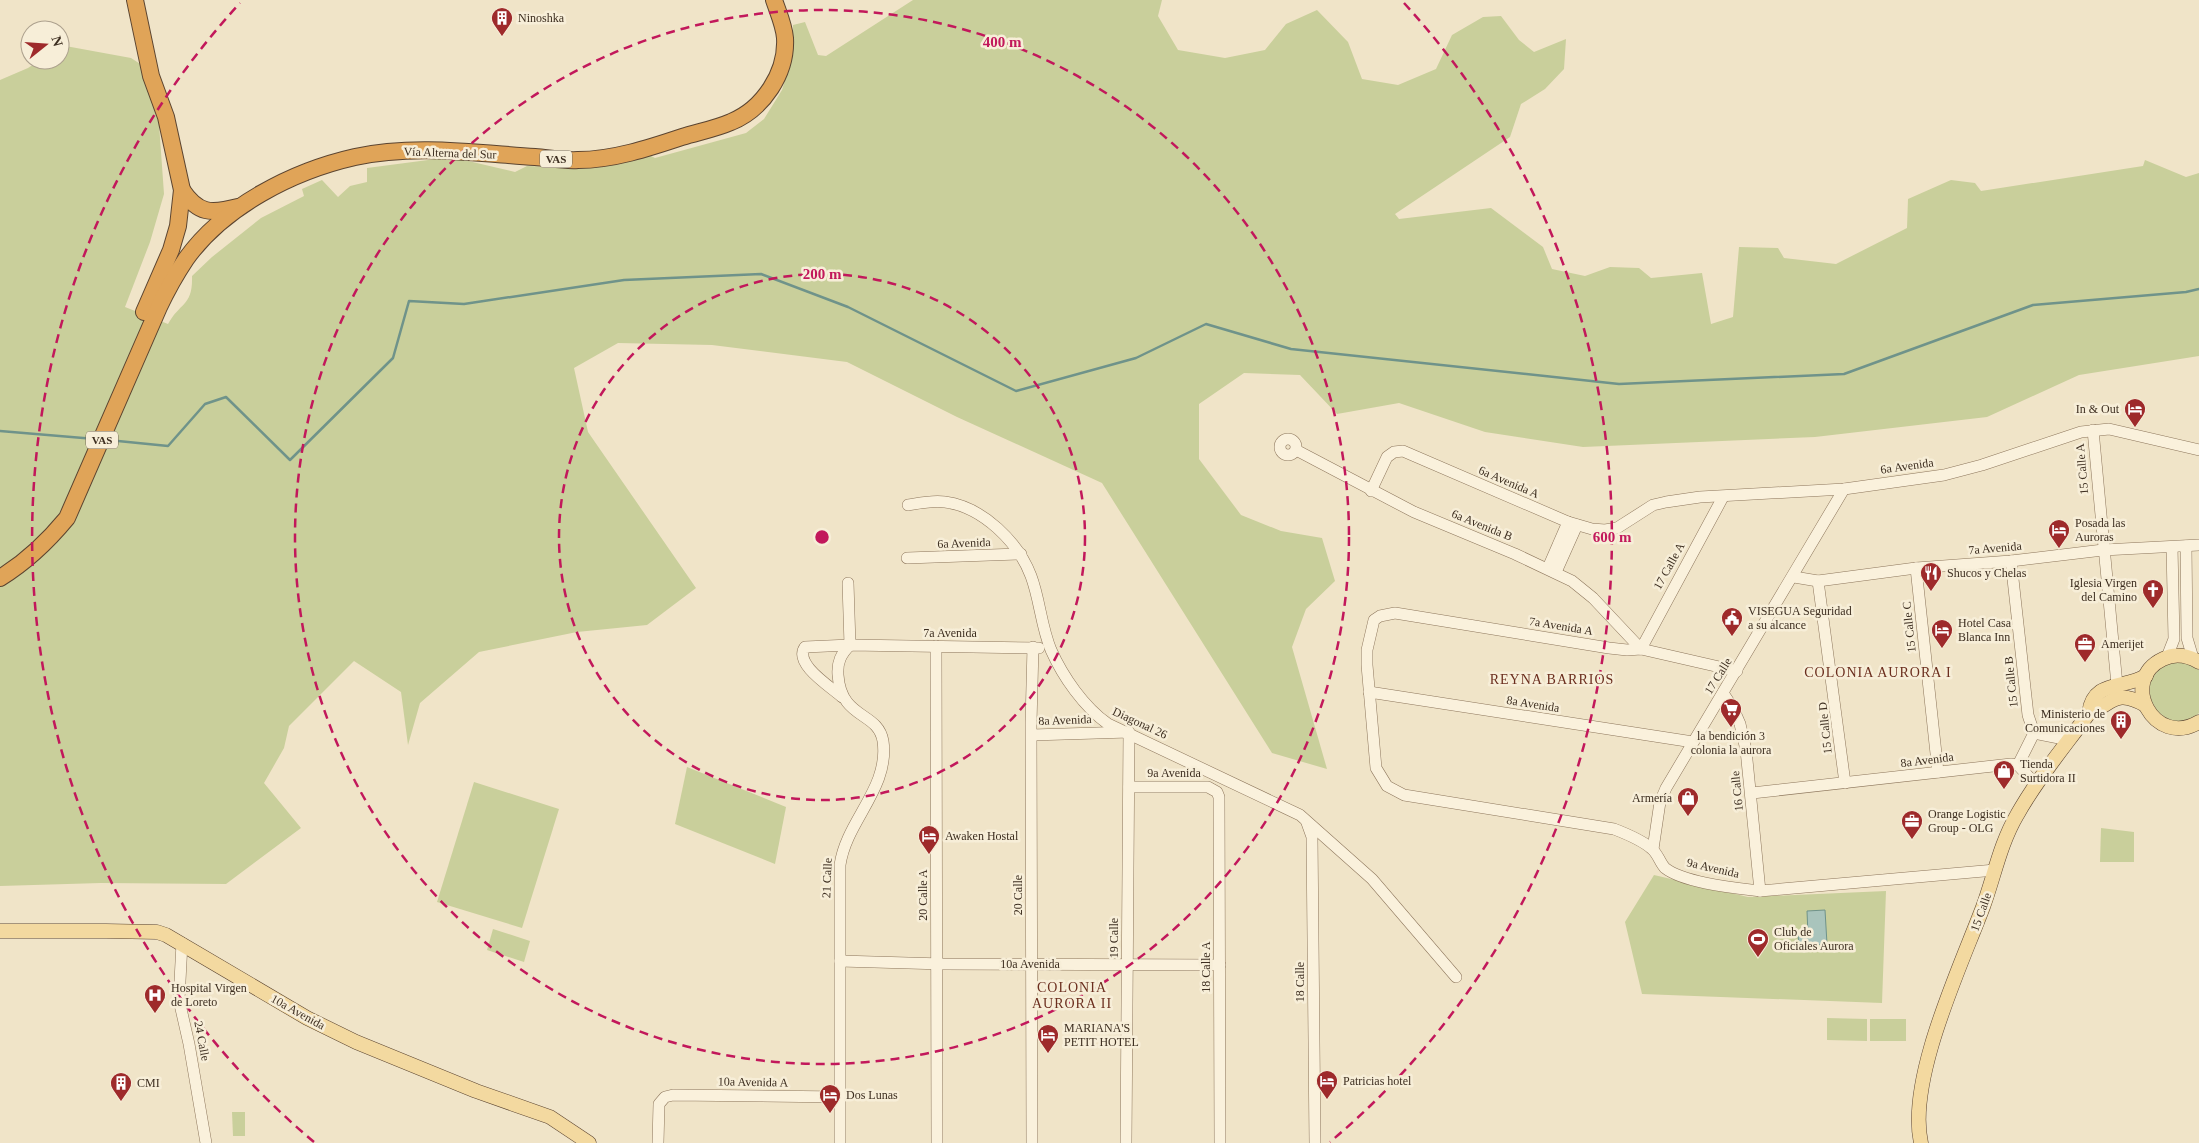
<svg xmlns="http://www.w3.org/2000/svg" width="2199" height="1143" font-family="'Times New Roman',serif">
<rect width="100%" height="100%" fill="#f0e4c8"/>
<g fill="#c9cf9b">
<path d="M913 0H1162L1158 16 1178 50 1225 58 1265 50 1286 24 1317 10 1348 42 1362 79 1398 85 1436 69 1452 35 1483 17 1501 16 1519 40 1534 52 1566 39 1564 69 1545 89 1521 104 1510 137 1395 214 1399 219 1491 208 1543 247 1552 269 1585 276 1610 267 1639 268 1651 278 1702 273 1711 324 1733 317 1739 247 1778 248 1784 258 1836 264 1907 228 1908 199 1951 180 1975 183 1981 191 2143 166 2145 160 2186 177 2199 173V356L2079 375 1987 417 1815 437 1583 447 1485 432 1399 403 1337 414 1300 375 1244 373 1199 404V459L1241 515 1281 531 1322 538 1335 581 1306 609 1292 647 1327 769 1272 753 1102 483 957 417 847 362 712 345 618 343 574 368 588 432 696 588 647 625 577 632 479 652 420 703 408 745 401 692 354 661 289 726 284 748 264 783 301 828 226 884 101 883 0 886V80L28 68 40 60H60V45L131 58 145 67 159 124 164 194 150 242 125 307 168 324C180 302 193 306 192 276L212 257 261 218 304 196 302 189 322 180 338 197 350 186 367 182V168L451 157 515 172 527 166 587 168 649 155 655 158 746 133 764 119 782 90 793 54V25L805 22 818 55 826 56Z"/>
<path d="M2175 662H2185L2199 670V713C2166 746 2120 678 2175 662Z"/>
<polygon points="687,767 786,807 775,864 675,824"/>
<polygon points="474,782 559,809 522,928 437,902"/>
<polygon points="2101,828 2134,832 2134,862 2100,862"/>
<polygon points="1654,875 1748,897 1886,891 1882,1003 1642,994 1625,922"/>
<polygon points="493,929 530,941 524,962 487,950"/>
<polygon points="1827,1018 1867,1019 1867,1041 1827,1040"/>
<rect x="1870" y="1019" width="36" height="22"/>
<polygon points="232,1112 245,1112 245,1136 233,1136"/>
</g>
<polygon fill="#a9c4bc" stroke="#6f938a" points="1825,910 1827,944 1799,946 1798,935 1808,935 1807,911"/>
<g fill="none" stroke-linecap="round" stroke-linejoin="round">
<g stroke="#6f938a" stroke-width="2.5">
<polyline points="0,431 95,439"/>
<polyline points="108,440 168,446 205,404 226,397 290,460 393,358 409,301 464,304 624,280 761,274 848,307 1016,391 1136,358 1206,324 1291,349 1619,384 1844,374 2033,305 2186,292 2199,289"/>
</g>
<g stroke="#8d765c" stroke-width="12">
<g id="minor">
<polyline points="2093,430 2117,685"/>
<circle cx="1288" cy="447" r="8"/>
<polyline points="1296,450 1414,512 1515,554 1572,581 1593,598 1641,649 1723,497"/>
<polyline points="1371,491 1387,457 1394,452 1403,451 1568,522 1592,529 1605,530 1617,528 1653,505 1666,502 1700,497 1844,489 1944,475 1982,465 2081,432 2109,429 2199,450"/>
<path d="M908 505C920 503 933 500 945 502 983 507 1018 542 1031 576 1040 600 1041 626 1051 650 1063 677 1084 707 1108 724L1300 815 1372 879 1456 977"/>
<polyline points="2186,546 2187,638 2193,658"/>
<polyline points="907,558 1021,554"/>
<polyline points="2011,561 2028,715 2034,733"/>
<polyline points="1548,568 1568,522"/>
<polyline points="1916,568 1938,772"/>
<polyline points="1556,572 1577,525"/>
<polyline points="1794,577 1818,581 1916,568 2011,561 2103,550 2199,545"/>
<polyline points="1818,581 1845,783"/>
<polyline points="848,583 850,645"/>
<polyline points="936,646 937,1143"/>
<polyline points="2167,657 2174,639 2172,547"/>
<path d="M1737 671 1641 649 1627 650 1609 648 1395 613 1380 616 1374 620 1367 650V665L1376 768 1387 786 1404 795 1614 829C1627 834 1642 840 1652 849 1658 854 1660 863 1665 868 1684 883 1736 888 1760 891L1995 870"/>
<polyline points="1369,692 1693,742"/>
<polyline points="1723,693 1733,708 1740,724 1746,750 1760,891"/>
<path d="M842 697C831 687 793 664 805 647L850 645 1039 648"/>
<polyline points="2034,733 2069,740"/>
<polyline points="1032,735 1129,732 1126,1143"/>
<polyline points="2018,765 2034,733"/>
<polyline points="1129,787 1208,787 1217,792 1219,797 1220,1143"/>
<polyline points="1752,793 2011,764 2018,765 2036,785"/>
<polyline points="1307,823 1312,837 1315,1143"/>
<polyline points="1653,849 1660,802 1666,788 1844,489"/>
<polyline points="182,943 179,1000 189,1044 206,1143"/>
<polyline points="840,961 943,964 1220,965"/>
<polyline points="658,1143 659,1104 665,1097 673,1095 840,1097"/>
<path d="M840 1143V865C846 821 890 788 883 741 878 711 841 720 838 675 837 662 841 654 850 645"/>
<polyline points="1032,1143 1031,723 1033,647"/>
</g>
</g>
<g stroke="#5b4430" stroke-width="15">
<g id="major">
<path d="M2199 662C2187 655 2175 653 2163 659 2118 680 2154 749 2199 722"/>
<path d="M2089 713C2113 704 2115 688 2145 705"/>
<polyline points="0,931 106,931 157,932 166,935 307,1018 356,1042 476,1091 550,1117 589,1143"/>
<path d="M1921 1143C1907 1080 1960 968 1983 907 1994 877 2000 844 2017 815 2037 779 2065 746 2089 713 2093 680 2123 689 2146 676"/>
</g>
</g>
<g stroke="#5b4430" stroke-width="18">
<g id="highway">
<polyline points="135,0 151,76 166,117 182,190 178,226 171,250 144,312"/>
<path d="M182 190C198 214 211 214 238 207"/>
<path d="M0 578C26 562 48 541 67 518L159 307C167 290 176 274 186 259 224 206 293 171 355 157 414 144 475 153 535 157 549 158 564 161 578 160 613 160 649 148 682 137 698 132 715 129 731 122 763 109 787 73 785 38 784 25 778 12 774 0"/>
</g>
</g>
<use href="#minor" stroke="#faf1dc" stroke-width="11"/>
<use href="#major" stroke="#f3d9a0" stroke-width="14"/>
<use href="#highway" stroke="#e0a458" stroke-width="16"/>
</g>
<g fill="none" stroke="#c2185b" stroke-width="2.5" stroke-dasharray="9 6">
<circle cx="822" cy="537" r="263"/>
<circle cx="822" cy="537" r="527"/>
<path d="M314 1142A790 790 0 0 1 240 3M1404 3A790 790 0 0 1 1330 1142"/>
</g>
<defs>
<g id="building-pin" transform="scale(1.125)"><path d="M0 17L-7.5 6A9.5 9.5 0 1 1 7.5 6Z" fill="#9e2a2b" stroke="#f7eed8"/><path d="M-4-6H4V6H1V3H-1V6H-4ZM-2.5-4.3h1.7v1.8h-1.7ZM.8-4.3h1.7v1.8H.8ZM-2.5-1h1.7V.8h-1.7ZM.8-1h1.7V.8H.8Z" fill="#fff"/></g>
<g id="hotel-pin" transform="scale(1.125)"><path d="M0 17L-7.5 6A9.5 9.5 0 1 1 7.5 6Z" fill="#9e2a2b" stroke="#f7eed8"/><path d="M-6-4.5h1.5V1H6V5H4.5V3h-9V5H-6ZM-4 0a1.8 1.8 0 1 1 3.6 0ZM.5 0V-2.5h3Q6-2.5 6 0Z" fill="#fff"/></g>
<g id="restaurant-pin" transform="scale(1.125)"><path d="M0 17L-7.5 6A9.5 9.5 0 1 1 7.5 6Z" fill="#9e2a2b" stroke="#f7eed8"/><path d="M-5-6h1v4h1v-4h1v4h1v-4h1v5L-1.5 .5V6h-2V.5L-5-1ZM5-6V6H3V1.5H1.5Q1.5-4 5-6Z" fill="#fff"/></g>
<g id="church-pin" transform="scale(1.125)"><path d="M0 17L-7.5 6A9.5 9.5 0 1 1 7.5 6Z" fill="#9e2a2b" stroke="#f7eed8"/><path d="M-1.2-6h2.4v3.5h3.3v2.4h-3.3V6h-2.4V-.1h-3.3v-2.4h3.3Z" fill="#fff"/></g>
<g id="civic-pin" transform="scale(1.125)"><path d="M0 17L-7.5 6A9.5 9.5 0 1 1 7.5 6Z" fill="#9e2a2b" stroke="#f7eed8"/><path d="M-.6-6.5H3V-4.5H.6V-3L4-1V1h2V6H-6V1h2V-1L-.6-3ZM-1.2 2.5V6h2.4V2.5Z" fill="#fff"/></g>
<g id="office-pin" transform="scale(1.125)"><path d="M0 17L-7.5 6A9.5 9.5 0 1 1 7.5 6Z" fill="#9e2a2b" stroke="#f7eed8"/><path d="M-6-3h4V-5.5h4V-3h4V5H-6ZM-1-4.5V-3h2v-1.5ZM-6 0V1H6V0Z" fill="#fff"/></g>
<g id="supermarket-pin" transform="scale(1.125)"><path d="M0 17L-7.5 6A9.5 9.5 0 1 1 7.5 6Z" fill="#9e2a2b" stroke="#f7eed8"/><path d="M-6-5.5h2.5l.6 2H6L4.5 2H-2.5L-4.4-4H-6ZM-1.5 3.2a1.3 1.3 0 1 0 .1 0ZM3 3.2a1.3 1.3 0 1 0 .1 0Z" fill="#fff"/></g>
<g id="shop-pin" transform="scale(1.125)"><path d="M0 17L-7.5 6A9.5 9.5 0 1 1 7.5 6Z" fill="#9e2a2b" stroke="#f7eed8"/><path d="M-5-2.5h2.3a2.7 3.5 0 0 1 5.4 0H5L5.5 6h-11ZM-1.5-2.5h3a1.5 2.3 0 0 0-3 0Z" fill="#fff"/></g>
<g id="stadium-pin" transform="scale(1.125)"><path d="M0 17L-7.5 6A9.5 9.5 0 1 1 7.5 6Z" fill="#9e2a2b" stroke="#f7eed8"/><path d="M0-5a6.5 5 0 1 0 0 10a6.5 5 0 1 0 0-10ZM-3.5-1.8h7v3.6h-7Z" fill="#fff"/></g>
<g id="hospital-pin" transform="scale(1.125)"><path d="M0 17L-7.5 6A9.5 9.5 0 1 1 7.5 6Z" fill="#9e2a2b" stroke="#f7eed8"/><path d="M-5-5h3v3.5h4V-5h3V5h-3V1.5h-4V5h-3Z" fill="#fff"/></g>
</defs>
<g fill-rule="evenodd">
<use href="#building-pin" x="502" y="18"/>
<use href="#hotel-pin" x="2135" y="409"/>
<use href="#hotel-pin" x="2059" y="530"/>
<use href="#restaurant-pin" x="1931" y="573"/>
<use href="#church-pin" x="2153" y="590"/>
<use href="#civic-pin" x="1732" y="618"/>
<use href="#hotel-pin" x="1942" y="630"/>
<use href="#office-pin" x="2085" y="644"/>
<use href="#supermarket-pin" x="1731" y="709"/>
<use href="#building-pin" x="2121" y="721"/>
<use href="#shop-pin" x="2004" y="771"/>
<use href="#shop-pin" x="1688" y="798"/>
<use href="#office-pin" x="1912" y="821"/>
<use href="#hotel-pin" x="929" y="836"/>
<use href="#stadium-pin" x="1758" y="939"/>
<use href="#hospital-pin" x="155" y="995"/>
<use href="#hotel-pin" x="1048" y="1035"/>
<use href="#hotel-pin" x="1327" y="1081"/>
<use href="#building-pin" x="121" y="1083"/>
<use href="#hotel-pin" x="830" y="1095"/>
</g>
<g text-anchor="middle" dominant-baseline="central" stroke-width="5" stroke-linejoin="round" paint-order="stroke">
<g fill="#f7eed8" stroke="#756857" stroke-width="1">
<rect x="540" y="150.5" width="32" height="17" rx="4"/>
<rect x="86" y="431.5" width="32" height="17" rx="4"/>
</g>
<g font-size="11" font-weight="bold" fill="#3d2e20">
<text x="556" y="159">VAS</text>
<text x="102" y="440">VAS</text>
</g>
<g font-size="12" fill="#3d2e20" stroke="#f7eed8" text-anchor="start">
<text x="518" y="18">Ninoshka</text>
<text x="2119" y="409" text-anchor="end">In &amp; Out</text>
<text x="2075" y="523">Posada las<tspan x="2075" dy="14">Auroras</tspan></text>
<text x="1947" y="573">Shucos y Chelas</text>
<text x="2137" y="583" text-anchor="end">Iglesia Virgen<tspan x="2137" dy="14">del Camino</tspan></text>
<text x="1748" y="611">VISEGUA Seguridad<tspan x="1748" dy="14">a su alcance</tspan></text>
<text x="1958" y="623">Hotel Casa<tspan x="1958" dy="14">Blanca Inn</tspan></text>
<text x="2101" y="644">Amerijet</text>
<text x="2105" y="714" text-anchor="end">Ministerio de<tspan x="2105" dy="14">Comunicaciones</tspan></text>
<text x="1731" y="736" text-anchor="middle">la bendición 3<tspan x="1731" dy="14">colonia la aurora</tspan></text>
<text x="2020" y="764">Tienda<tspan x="2020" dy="14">Surtidora II</tspan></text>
<text x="1672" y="798" text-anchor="end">Armería</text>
<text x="1928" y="814">Orange Logistic<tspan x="1928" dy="14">Group - OLG</tspan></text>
<text x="945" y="836">Awaken Hostal</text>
<text x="1774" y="932">Club de<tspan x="1774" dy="14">Oficiales Aurora</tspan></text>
<text x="171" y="988">Hospital Virgen<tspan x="171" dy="14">de Loreto</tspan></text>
<text x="1064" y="1028">MARIANA'S<tspan x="1064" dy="14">PETIT HOTEL</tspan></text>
<text x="1343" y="1081">Patricias hotel</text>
<text x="137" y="1083">CMI</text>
<text x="846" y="1095">Dos Lunas</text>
</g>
<g font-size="12" fill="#3d2e20" stroke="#f7eed8">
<text transform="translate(450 153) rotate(2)">Vía Alterna del Sur</text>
<text transform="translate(1907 466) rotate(-8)">6a Avenida</text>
<text transform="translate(2082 469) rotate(-95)">15 Calle A</text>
<text transform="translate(1509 482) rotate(23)">6a Avenida A</text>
<text transform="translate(1482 525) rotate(22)">6a Avenida B</text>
<text transform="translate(964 543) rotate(-2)">6a Avenida</text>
<text transform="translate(1995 548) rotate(-5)">7a Avenida</text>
<text transform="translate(1669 566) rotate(-61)">17 Calle A</text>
<text transform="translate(1561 626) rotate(9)">7a Avenida A</text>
<text transform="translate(1909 627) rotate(-96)">15 Calle C</text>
<text x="950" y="633">7a Avenida</text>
<text transform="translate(1718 676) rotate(-58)">17 Calle</text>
<text transform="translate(2011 682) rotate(-96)">15 Calle B</text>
<text transform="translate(1533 704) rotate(9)">8a Avenida</text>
<text transform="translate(1065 720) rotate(-2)">8a Avenida</text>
<text transform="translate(1140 723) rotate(25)">Diagonal 26</text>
<text transform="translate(1825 728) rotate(-96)">15 Calle D</text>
<text transform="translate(1927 760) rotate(-7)">8a Avenida</text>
<text x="1174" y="773">9a Avenida</text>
<text transform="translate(1737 791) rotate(-96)">16 Calle</text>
<text transform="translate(1713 868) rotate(13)">9a Avenida</text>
<text transform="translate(827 878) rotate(-88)">21 Calle</text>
<text transform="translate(923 895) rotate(-90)">20 Calle A</text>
<text transform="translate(1018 895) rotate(-90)">20 Calle</text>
<text transform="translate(1981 912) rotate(-70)">15 Calle</text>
<text transform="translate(1114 938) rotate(-90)">19 Calle</text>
<text x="1030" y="964">10a Avenida</text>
<text transform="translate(1206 967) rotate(-90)">18 Calle A</text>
<text transform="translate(1300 982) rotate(-90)">18 Calle</text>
<text transform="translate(298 1012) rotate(29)">10a Avenida</text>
<text transform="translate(202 1041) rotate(79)">24 Calle</text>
<text transform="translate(753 1082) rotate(1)">10a Avenida A</text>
</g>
<g font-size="14" letter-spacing="1" fill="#6b2e1e" stroke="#f7eed8">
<text x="1878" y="672">COLONIA AURORA I</text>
<text x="1552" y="679">REYNA BARRIOS</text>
<text x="1072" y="987">COLONIA<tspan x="1072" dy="16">AURORA II</tspan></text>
</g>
</g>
<circle cx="822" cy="537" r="8" fill="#c2185b" stroke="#f7eed8" stroke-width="2.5"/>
<g font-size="15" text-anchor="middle" font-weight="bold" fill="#c2185b" stroke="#f7eed8" stroke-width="5" stroke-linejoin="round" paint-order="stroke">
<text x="1002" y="47">400 m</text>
<text x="822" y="279">200 m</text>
<text x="1612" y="542">600 m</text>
</g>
<g transform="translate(45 45) rotate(73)"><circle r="24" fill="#f7eed8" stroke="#ada18e"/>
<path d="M0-4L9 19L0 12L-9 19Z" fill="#9e2a2b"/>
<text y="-8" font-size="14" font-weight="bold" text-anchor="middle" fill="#3d2e20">N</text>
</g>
</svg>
